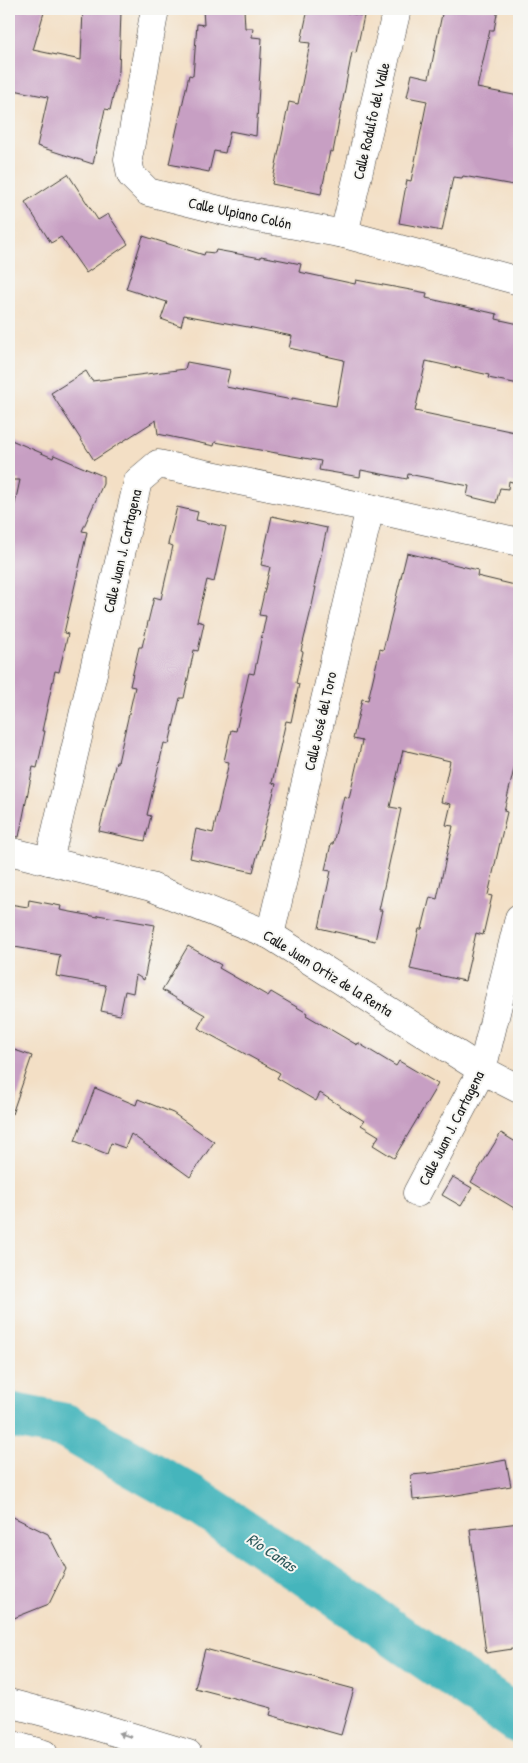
<svg xmlns="http://www.w3.org/2000/svg" width="528" height="1763" font-family="'Patrick Hand',sans-serif">
<rect width="100%" height="100%" fill="#f6f6f2"/>
<filter id="ink" filterUnits="userSpaceOnUse"><feTurbulence type="fractalNoise" baseFrequency=".02" numOctaves="2"/><feDisplacementMap in="SourceGraphic" scale="10" xChannelSelector="R" yChannelSelector="G"/><feConvolveMatrix kernelMatrix="1 2 1 2 8 2 1 2 1" color-interpolation-filters="sRGB"/></filter>
<filter id="wash" filterUnits="userSpaceOnUse"><feTurbulence type="fractalNoise" baseFrequency=".0096" numOctaves="4" result="noise"/><feDisplacementMap in="SourceGraphic" scale="20" xChannelSelector="R" yChannelSelector="G"/><feGaussianBlur stdDeviation="1.12" result="paint"/><feColorMatrix in="noise" values="0 0 0 0 0 0 0 0 0 0 0 0 0 0 0 0 0 1.4 0 .05"/><feComposite in="paint" operator="in"/></filter>
<g filter="url(#wash)">
<rect width="100%" height="100%" fill="#f3dfc5"/>
<g fill="none" stroke-linecap="round" stroke-linejoin="round">
<polyline stroke="#45b5bc" stroke-width="46" points="9,1415 65,1426 194,1499 304,1572 519,1721"/>
</g>
<g id="blocks">
<g fill="#c79fc3">
<polygon points="9,9 45,9 33,50 81,60 83,9 115,9 114,11 121,11 119,71 110,110 105,109 93,164 37,146 48,97 9,89"/>
<polygon points="203,9 244,9 245,28 253,28 252,37 262,38 256,136 230,131 225,153 214,151 209,172 169,164 189,75 193,76 197,24 204,25"/>
<polygon points="308,9 328,9 364,16 356,53 352,52 333,152 330,151 321,194 272,184 289,102 298,104 310,43 301,42"/>
<polygon points="443,9 498,9 494,30 490,30 477,88 519,96 519,186 463,176 462,178 453,177 442,231 399,223 407,180 411,181 427,101 407,97 412,74 429,78"/>
<polygon points="68,174 98,220 108,214 128,244 86,273 61,237 51,243 25,202"/>
<polygon points="143,236 204,255 205,252 215,253 216,250 261,258 261,256 301,264 299,272 355,284 356,280 427,293 426,298 497,314 496,319 519,324 519,384 488,378 489,375 426,361 415,411 519,433 519,484 509,481 508,489 500,488 496,503 467,496 469,486 408,474 407,479 361,470 360,477 319,470 321,461 215,442 214,446 158,434 156,420 94,460 51,393 86,371 92,381 185,369 187,362 230,370 226,387 292,400 292,398 336,406 344,360 289,348 292,336 248,327 184,315 181,326 161,319 167,302 126,289"/>
<polygon points="9,439 53,458 54,455 103,476 103,484 82,531 87,532 64,633 68,634 59,672 55,671 42,731 45,731 40,755 37,768 33,767 19,837 9,836 9,531 20,480 9,480"/>
<polygon points="177,507 198,512 196,520 226,527 214,582 207,580 197,621 204,623 198,651 194,650 184,698 180,698 169,744 164,743 147,815 151,816 145,841 99,831 116,762 118,762 135,687 130,686 139,647 142,647 154,597 161,599 173,546 168,544"/>
<polygon points="272,516 327,528 314,587 316,587 311,610 301,651 303,652 296,683 299,684 291,722 286,721 272,783 276,784 253,872 190,858 196,829 213,833 229,762 224,761 231,730 236,731 249,673 254,674 266,616 259,615 270,567 261,565"/>
<polygon points="407,553 478,570 477,576 519,586 519,748 504,811 507,812 488,895 492,896 483,935 476,933 465,981 410,969 419,929 422,929 430,897 437,899 453,826 446,825 451,804 441,802 450,761 403,750 390,807 401,809 379,910 382,910 375,941 319,928 331,871 325,870 331,844 333,844 344,796 349,798 362,741 353,739 362,699 368,700 380,649 383,650"/>
<polygon points="29,900 61,906 60,910 98,917 98,915 155,925 144,980 136,975 133,993 125,991 120,1015 101,1011 106,988 105,985 56,976 60,955 9,946 9,904 28,907"/>
<polygon points="188,946 221,965 219,968 268,996 271,992 307,1013 306,1015 357,1045 358,1043 396,1066 399,1061 438,1084 394,1158 373,1145 379,1136 361,1125 364,1121 320,1093 316,1101 277,1078 280,1073 198,1028 205,1015 162,990"/>
<polygon points="9,1048 32,1056 12,1114 9,1113"/>
<polygon points="95,1088 136,1105 138,1099 173,1113 214,1142 190,1177 131,1134 125,1148 111,1143 107,1154 75,1141"/>
<polygon points="501,1133 519,1144 519,1211 471,1182"/>
<polygon points="453,1177 472,1188 461,1206 442,1195"/>
<polygon points="506,1460 511,1486 451,1496 413,1500 411,1475 434,1473"/>
<polygon points="9,1515 48,1534 66,1569 49,1604 9,1620"/>
<polygon points="519,1523 519,1648 486,1653 470,1529"/>
<polygon points="205,1649 354,1689 341,1735 270,1715 272,1708 195,1688"/>
</g>
</g>
</g>
<g filter="url(#ink)">
<use href="#blocks" fill-opacity="0" stroke="#3c3935" stroke-width="1"/>
<g fill="none" stroke-linecap="round" stroke-linejoin="round">
<g stroke="#3c3935" stroke-width="29">
<g id="minor">
<polyline points="155,9 128,159 131,175 148,192 236,214 344,234 519,281"/>
<polyline points="344,234 397,9"/>
<polyline points="9,851 151,887 270,935 482,1070 519,1089"/>
<polyline points="49,861 138,481 158,464 370,508 519,542"/>
<polyline points="270,935 370,508"/>
<polyline points="417,1193 482,1070 519,918"/>
<polyline points="9,1703 89,1724 188,1754"/>
<polyline points="9,1744 44,1754"/>
</g>
</g>
<use href="#minor" stroke="#fff" stroke-width="28"/>
</g>
<defs><path id="oneway-solid" d="M-6-.8H1V-3.2L6.5 0L1 3.2V.8H-6Z" transform="scale(1.25)"/></defs>
<use fill="#999" href="#oneway-solid" transform="translate(125 1735) rotate(-163)"/>
</g>
<g text-anchor="middle" dominant-baseline="central" stroke-width="4" stroke-linejoin="round" paint-order="stroke">
<g font-size="15" fill="#1c1c1c" stroke="#f6f6f2">
<text transform="translate(371 121) rotate(-77)">Calle Rodulfo del Valle</text>
<text transform="translate(240 213) rotate(12)">Calle Ulpiano Colón</text>
<text transform="translate(122 551) rotate(-77)">Calle Juan J. Cartagena</text>
<text transform="translate(320 721) rotate(-77)">Calle José del Toro</text>
<text transform="translate(328 973) rotate(32)">Calle Juan Ortiz de la Renta</text>
<text transform="translate(451 1128) rotate(-63)">Calle Juan J. Cartagena</text>
</g>
<g font-size="16" font-style="italic" fill="#2c595c" stroke="#f6f6f2">
<text transform="translate(272 1552) rotate(34)">Río Cañas</text>
</g>
</g>
<rect width="528" height="1763" fill="none" stroke="#f6f6f2" stroke-width="30"/>
</svg>
